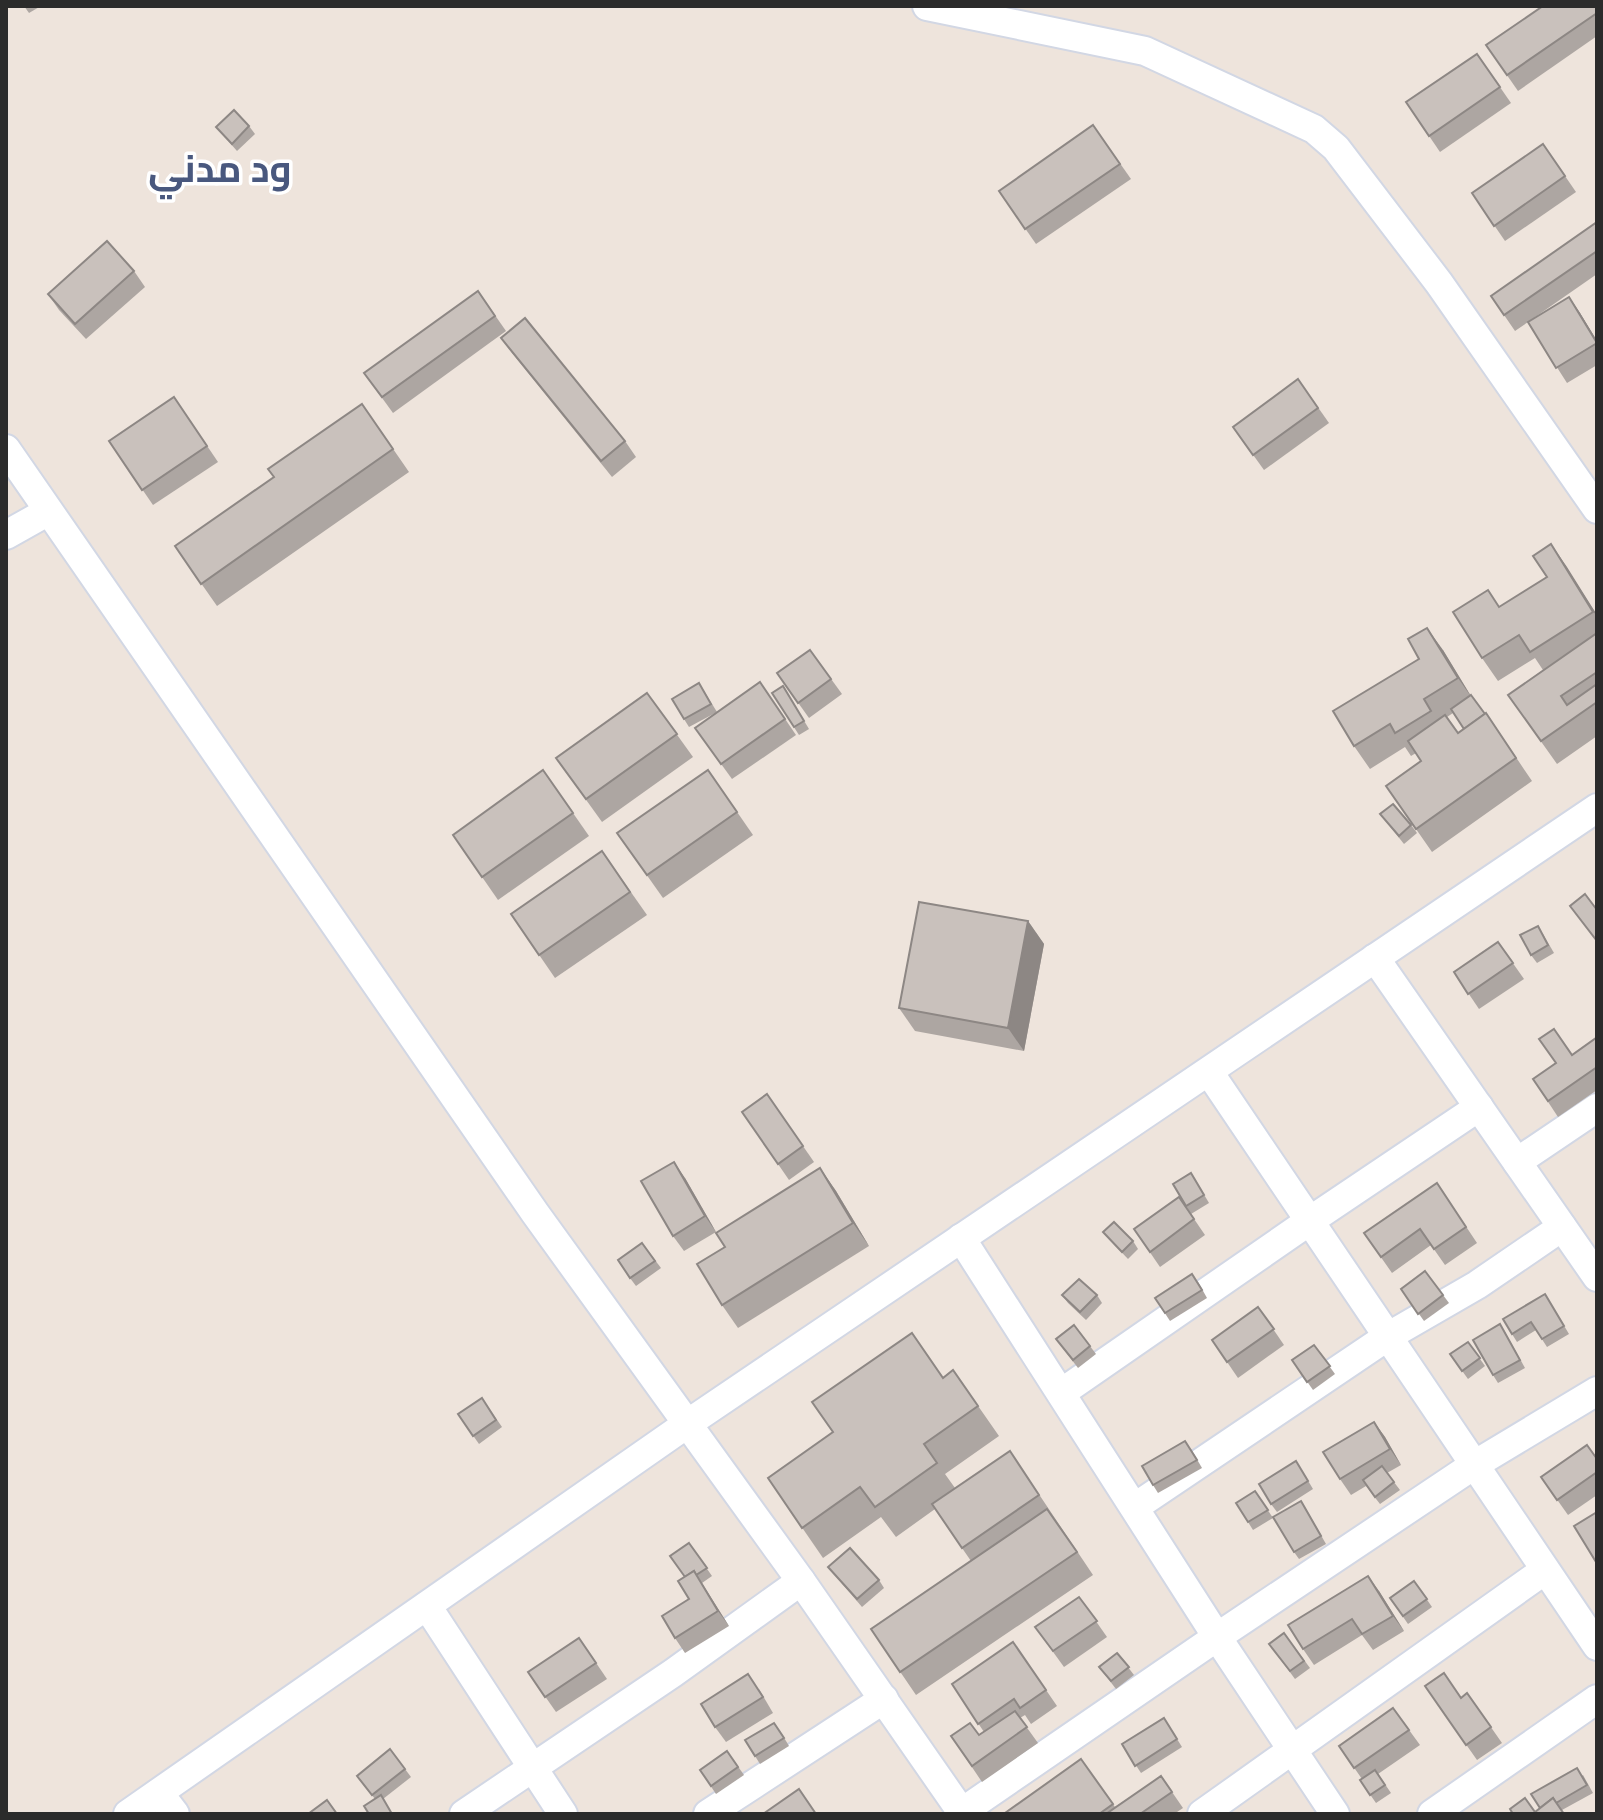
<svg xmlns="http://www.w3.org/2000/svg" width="1603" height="1820" font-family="'IBM Plex Sans',Cairo,sans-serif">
<rect width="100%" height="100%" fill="#eee4dc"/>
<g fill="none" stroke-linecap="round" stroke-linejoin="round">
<g stroke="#d2d7e4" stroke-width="32">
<g id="street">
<polyline points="927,6 1145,51 1314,129 1336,148 1439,283 1597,509"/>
<polyline points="6,449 535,1213 801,1581 963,1814"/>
<polyline points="6,535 47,512"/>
<polyline points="1375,958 1597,1277"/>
<polyline points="1209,1072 1597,1646"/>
<polyline points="1517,1162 1597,1108"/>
<polyline points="961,1238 1217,1637 1335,1814"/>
<polyline points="1061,1393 1308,1222 1479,1107"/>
<polyline points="1135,1507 1387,1337 1477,1285 1562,1227"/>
<polyline points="427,1606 563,1814"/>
<polyline points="159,1793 175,1814"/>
<polyline points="128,1814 687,1424 1597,808"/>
<polyline points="464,1814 673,1673 801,1581"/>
<polyline points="708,1814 884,1699"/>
<polyline points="959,1814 1217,1637 1474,1465 1597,1391"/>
<polyline points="1202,1814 1545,1570"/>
<polyline points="1432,1814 1597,1699"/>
</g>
</g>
<use href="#street" stroke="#fff" stroke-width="28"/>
</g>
<g fill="#ada6a2" fill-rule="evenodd">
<polygon points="24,6 41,6 29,13"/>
<polygon points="1597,6 1597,36 1518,91 1486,45"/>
<polygon points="1477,54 1511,103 1440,152 1406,102"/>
<polygon points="1093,125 1131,179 1036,244 999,191"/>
<polygon points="249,126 255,134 237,151 216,127"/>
<polygon points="1543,144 1576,192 1505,241 1472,193"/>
<polygon points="1597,222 1597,274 1528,322 1569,297 1580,313 1597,341 1597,365 1567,383 1528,322 1515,331 1491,296"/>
<polygon points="134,271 145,287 86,339 59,310 48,294"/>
<polygon points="478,291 506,331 393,413 364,373"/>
<polygon points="501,338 625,441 636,457 612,477 512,353"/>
<polygon points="1298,379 1329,423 1264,470 1233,427"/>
<polygon points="174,397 218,462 153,505 109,441"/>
<polygon points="362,404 409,472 217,606 175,546 274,477"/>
<polygon points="1551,544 1597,615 1597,736 1557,764 1508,695 1543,670 1535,658 1498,681 1482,658 1500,607 1547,577"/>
<polygon points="810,650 842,694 809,718 777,673"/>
<path d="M1443 650 1470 695 1485 714 1486 713 1532 781 1432 852 1386 786 1421 761 1416 753 1411 756 1405 747 1370 769 1354 746ZM1453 713 1464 729 1458 733 1447 717Z"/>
<polygon points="760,682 796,735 732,779 695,728"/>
<polygon points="783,686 809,729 799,735 772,693"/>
<polygon points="704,691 717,712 689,727 684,719"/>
<polygon points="647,693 693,757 602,822 556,758"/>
<polygon points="543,770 589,836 498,900 453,835"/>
<polygon points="708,770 753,835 663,898 617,833"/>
<polygon points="1380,814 1411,825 1417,833 1404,844"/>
<polygon points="602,851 647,915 555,978 511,914"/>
<polygon points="1028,921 1044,944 1024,1051 915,1031 899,1008"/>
<polygon points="1543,934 1554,953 1537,963 1531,955"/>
<polygon points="1498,942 1524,979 1479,1009 1454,972"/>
<polygon points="1597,1039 1597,1090 1558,1117 1533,1079"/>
<polygon points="767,1094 814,1162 789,1180 778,1164"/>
<polygon points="820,1168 836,1191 869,1246 738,1328 722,1305 725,1247"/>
<polygon points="685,1178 716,1232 684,1251 673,1236"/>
<polygon points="1196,1181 1209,1203 1191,1214 1186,1206"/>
<polygon points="1437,1183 1477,1243 1445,1265 1431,1245 1392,1273 1364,1233"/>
<polygon points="1179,1197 1205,1235 1160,1267 1134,1229"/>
<polygon points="1103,1232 1133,1241 1138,1249 1128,1259 1109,1239"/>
<polygon points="642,1243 661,1268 636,1286 630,1278"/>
<polygon points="1425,1271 1449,1303 1424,1321 1401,1289"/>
<polygon points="1198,1282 1207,1298 1170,1321 1155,1298"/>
<polygon points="1545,1294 1569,1334 1547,1347 1536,1330 1517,1342 1512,1334"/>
<polygon points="1062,1295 1097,1295 1102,1303 1086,1320 1068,1303"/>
<polygon points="1258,1307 1284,1345 1238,1378 1212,1340"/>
<polygon points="1074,1325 1096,1354 1078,1368 1056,1339"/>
<polygon points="1505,1332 1525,1368 1498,1383 1493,1375"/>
<polygon points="1468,1342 1485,1366 1468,1379 1450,1354"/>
<polygon points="1314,1345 1335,1374 1313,1390 1292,1360"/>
<polygon points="953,1370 999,1436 945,1474 955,1488 1010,1451 1093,1575 916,1695 871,1629 971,1561 935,1509 896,1537 881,1517 823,1558 768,1478 943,1377"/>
<polygon points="482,1398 502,1427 479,1444 458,1414"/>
<polygon points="1374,1422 1385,1437 1401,1465 1387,1473 1400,1490 1380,1504 1366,1486 1351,1495 1340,1479"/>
<polygon points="1191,1449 1202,1468 1158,1493 1153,1485"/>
<polygon points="1597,1459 1597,1495 1568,1515 1541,1477"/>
<polygon points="1301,1469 1313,1489 1277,1512 1271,1504"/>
<polygon points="1255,1491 1273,1518 1253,1530 1248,1522"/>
<polygon points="1306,1509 1326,1544 1299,1559 1294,1552"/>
<polygon points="689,1543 712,1576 702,1583 729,1626 685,1653 675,1638 689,1599 685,1577"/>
<polygon points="828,1567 879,1580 884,1588 862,1607"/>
<polygon points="1414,1581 1432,1607 1408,1624 1390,1598"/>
<polygon points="1379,1591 1404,1631 1373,1650 1362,1635 1314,1665 1303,1649"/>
<polygon points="1079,1597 1107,1637 1064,1667 1035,1627"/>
<polygon points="1284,1633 1310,1668 1295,1679 1269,1644"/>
<polygon points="1013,1642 1057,1706 1031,1724 1025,1715 1020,1718 1038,1743 982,1782 951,1736 979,1735 984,1732 952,1684"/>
<polygon points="1117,1653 1134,1675 1116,1689 1099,1667"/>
<polygon points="590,1654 607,1679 556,1712 528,1672"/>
<polygon points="1425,1686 1461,1698 1467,1693 1502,1743 1477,1760"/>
<polygon points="759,1689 773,1713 726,1742 715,1727"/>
<polygon points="1393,1708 1420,1745 1378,1774 1391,1793 1376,1803 1360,1780 1362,1779 1339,1746"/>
<polygon points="1164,1718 1182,1747 1141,1773 1122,1744"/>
<polygon points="780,1731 789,1746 760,1764 755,1756"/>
<polygon points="390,1749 411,1777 383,1799 375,1799 357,1776"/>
<polygon points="727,1751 744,1775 716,1794 700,1770"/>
<polygon points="1081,1759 1115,1807 1161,1776 1183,1808 1174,1814 1005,1814"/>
<polygon points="1583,1775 1593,1793 1562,1810 1535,1812"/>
</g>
<g fill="#8d8784">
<polygon points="1569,297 1580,313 1597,341 1597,343"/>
<polygon points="1551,544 1567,567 1597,615 1597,617"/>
<polygon points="1427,628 1443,650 1474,701 1458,678"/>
<polygon points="1028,921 1044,944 1024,1051 1008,1028"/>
<polygon points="674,1162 685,1178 716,1232 705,1216"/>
<polygon points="820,1168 836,1191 869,1246 853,1223"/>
<polygon points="1374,1422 1385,1437 1401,1465 1390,1449"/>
<polygon points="694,1571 704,1587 729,1626 718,1611"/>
<polygon points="1368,1576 1379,1591 1404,1631 1393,1616"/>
</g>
<g fill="#c9c1bc" stroke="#8d8784" stroke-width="2">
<polygon points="1543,6 1597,6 1597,13 1507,75 1486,45"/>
<polygon points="1477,54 1500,87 1429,136 1406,102"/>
<polygon points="234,110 249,126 232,144 216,127"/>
<polygon points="1093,125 1120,164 1025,229 999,191"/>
<polygon points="1543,144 1565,176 1494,226 1472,193"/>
<polygon points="1597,222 1597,251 1504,315 1491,296"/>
<polygon points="107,241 134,271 75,324 48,294"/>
<polygon points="478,291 495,316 382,397 364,373"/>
<polygon points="1569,297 1597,343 1556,368 1528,322"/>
<polygon points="525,318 625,441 601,461 501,338"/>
<polygon points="1298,379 1318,408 1253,455 1233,427"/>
<polygon points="174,397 207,446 142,490 109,441"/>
<polygon points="362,404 393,449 201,584 175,546 274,477 268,469"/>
<polygon points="1551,544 1593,612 1530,652 1519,635 1482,658 1453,612 1488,590 1499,607 1547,577 1533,556"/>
<polygon points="1427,628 1458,678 1424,699 1431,711 1395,733 1390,724 1354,746 1333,711 1419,659 1408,639"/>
<polygon points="1597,633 1597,672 1561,696 1567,705 1597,684 1597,702 1541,741 1508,695"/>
<polygon points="810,650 831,679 798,703 777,673"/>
<polygon points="760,682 785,719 721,764 695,728"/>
<polygon points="699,683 711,704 684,719 672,699"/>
<polygon points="783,686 804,721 794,727 772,693"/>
<polygon points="647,693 677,734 586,799 556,758"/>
<polygon points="1471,695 1485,714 1464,729 1451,709"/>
<polygon points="1486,713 1516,758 1416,829 1386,786 1421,761 1408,741 1445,715 1458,733"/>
<polygon points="543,770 573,813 482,877 453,835"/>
<polygon points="708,770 737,812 647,875 617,833"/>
<polygon points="1393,804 1411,825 1399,836 1380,814"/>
<polygon points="602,851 630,892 539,955 511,914"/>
<polygon points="1585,894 1597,910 1597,941 1570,906"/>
<polygon points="919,902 1028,921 1008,1028 899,1008"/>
<polygon points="1538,926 1548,945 1531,955 1520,935"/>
<polygon points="1498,942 1513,963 1468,994 1454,972"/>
<polygon points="1554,1029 1572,1055 1596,1038 1597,1067 1548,1101 1533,1079 1556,1063 1539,1039"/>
<polygon points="767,1094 803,1146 778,1164 742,1112"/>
<polygon points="674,1162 705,1216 673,1236 641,1181"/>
<polygon points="820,1168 853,1223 722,1305 697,1264 725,1247 716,1233"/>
<polygon points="1191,1173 1204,1195 1186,1206 1173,1184"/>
<polygon points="1437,1183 1466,1227 1434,1249 1420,1229 1381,1257 1364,1233"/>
<polygon points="1179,1197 1194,1219 1150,1252 1134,1229"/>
<polygon points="1114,1222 1133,1241 1122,1252 1103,1232"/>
<polygon points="642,1243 655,1261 630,1278 618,1260"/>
<polygon points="1425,1271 1443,1295 1418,1314 1401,1289"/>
<polygon points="1192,1274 1202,1290 1165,1313 1155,1298"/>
<polygon points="1079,1279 1097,1295 1080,1312 1062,1295"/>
<polygon points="1545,1294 1564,1326 1542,1339 1531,1322 1512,1334 1503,1319"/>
<polygon points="1258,1307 1274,1329 1227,1362 1212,1340"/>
<polygon points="1500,1324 1520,1360 1493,1375 1473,1340"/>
<polygon points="1074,1325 1090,1346 1073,1360 1056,1339"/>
<polygon points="912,1333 943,1378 953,1370 978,1406 924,1444 937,1463 875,1507 860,1487 802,1528 768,1478 833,1432 812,1402"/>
<polygon points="1468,1342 1480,1358 1462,1371 1450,1354"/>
<polygon points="1314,1345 1330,1366 1307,1382 1292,1360"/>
<polygon points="482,1398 496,1420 473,1436 458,1414"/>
<polygon points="1374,1422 1390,1449 1340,1479 1323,1452"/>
<polygon points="1185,1441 1197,1460 1153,1485 1142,1466"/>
<polygon points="1587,1445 1597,1459 1597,1472 1557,1500 1541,1477"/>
<polygon points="1010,1451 1039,1495 962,1548 932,1504"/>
<polygon points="1296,1461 1308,1481 1271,1504 1259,1484"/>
<polygon points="1382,1466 1394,1482 1375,1497 1363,1480"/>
<polygon points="1255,1491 1268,1510 1248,1522 1236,1503"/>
<polygon points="1301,1501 1321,1536 1294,1552 1273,1517"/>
<polygon points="1047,1509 1077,1552 900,1672 871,1629"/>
<polygon points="1597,1512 1597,1562 1596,1562 1574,1526"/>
<polygon points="689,1543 707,1568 696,1575 694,1571 685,1577 670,1556"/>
<polygon points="850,1548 879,1580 857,1599 828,1567"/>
<polygon points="694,1571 718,1611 675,1638 662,1616 689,1599 678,1581"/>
<polygon points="1368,1576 1393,1616 1362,1634 1352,1619 1303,1649 1288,1625"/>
<polygon points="1414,1581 1427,1599 1403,1616 1390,1598"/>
<polygon points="1079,1597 1097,1621 1053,1651 1035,1627"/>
<polygon points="1284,1633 1304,1661 1290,1671 1269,1644"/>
<polygon points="579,1638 596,1663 545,1697 528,1672"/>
<polygon points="1013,1642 1046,1690 1020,1708 1014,1699 978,1724 952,1684"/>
<polygon points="1117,1653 1129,1667 1111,1681 1099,1667"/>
<polygon points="1444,1673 1461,1698 1467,1693 1491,1727 1466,1745 1425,1686"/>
<polygon points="748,1674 763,1697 715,1727 701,1704"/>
<polygon points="1393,1708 1409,1730 1354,1768 1339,1746"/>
<polygon points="1015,1711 1027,1727 972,1766 951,1736 970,1723 979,1735"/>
<polygon points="1164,1718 1177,1739 1135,1766 1122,1744"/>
<polygon points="774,1723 784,1738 755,1756 745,1740"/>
<polygon points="390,1749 405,1769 372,1795 357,1776"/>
<polygon points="727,1751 738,1767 711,1786 700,1770"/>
<polygon points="1081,1759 1113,1804 1099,1814 1005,1814 1005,1813"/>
<polygon points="1577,1768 1587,1785 1556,1803 1553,1798 1540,1808 1531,1794"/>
<polygon points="1375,1770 1385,1785 1370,1795 1360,1780"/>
<polygon points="1161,1776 1172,1792 1140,1814 1106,1814"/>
<polygon points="799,1789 816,1814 763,1814"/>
<polygon points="381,1795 392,1814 369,1814 364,1806"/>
<polygon points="1525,1798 1535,1812 1553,1798 1564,1814 1513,1814 1510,1809"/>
<polygon points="327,1800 337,1814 308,1814"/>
</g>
<g text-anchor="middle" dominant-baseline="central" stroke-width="7" stroke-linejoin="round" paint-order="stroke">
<g font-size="38" font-weight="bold" fill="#49587e" stroke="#fff">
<text x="220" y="167">ود مدني</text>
</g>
</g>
<rect width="1603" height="1820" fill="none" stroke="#2b2b2b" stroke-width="16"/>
</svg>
